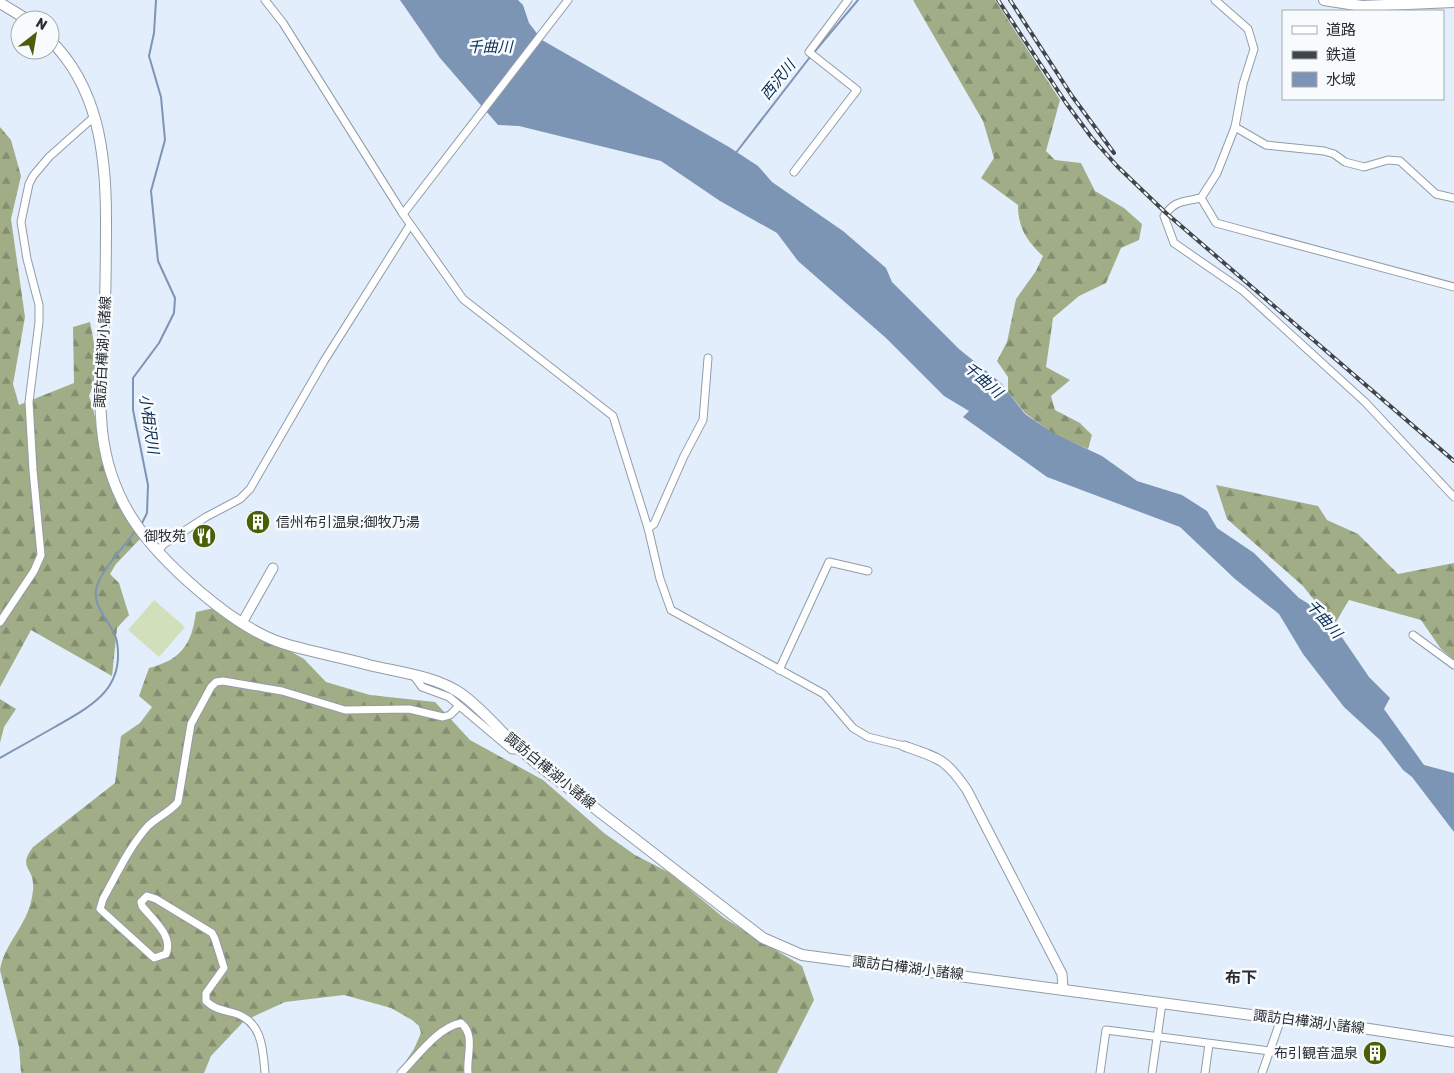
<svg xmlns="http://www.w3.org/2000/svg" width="1454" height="1073" font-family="Rubik,'Noto Sans JP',sans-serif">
<defs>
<pattern id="forest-firs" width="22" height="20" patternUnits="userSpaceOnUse" patternTransform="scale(1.25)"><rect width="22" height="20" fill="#a0ad87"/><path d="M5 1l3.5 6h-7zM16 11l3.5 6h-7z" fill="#838d6f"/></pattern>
</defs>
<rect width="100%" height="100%" fill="#e3eefc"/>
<g fill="url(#forest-firs)">
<path d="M913 0H995L1060 100 1046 151 1055 160 1081 163 1095 191 1124 208 1142 224 1139 240 1121 248 1106 283 1079 296 1053 318 1046 367 1070 380 1051 396 1055 410 1080 423 1092 435 1088 449 1055 435 1025 413 1008 392V377L997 361 1007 342 1016 299 1036 271 1043 256C1027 241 1018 228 1018 205L981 178 994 158 983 121Z"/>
<path d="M0 127 11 140 21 176 11 219 25 317 13 384 19 405 74 383 73 327 90 322C95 347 100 372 89 396 96 414 97 433 100 452 107 485 122 511 141 538L116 564 110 574 119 583 129 615 117 628 112 676 31 630 0 687Z"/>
<polygon points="1216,485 1318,506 1327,520 1358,534 1398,574 1454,563 1454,660 1441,649 1421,620 1349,600 1334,625 1303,586 1227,519"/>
<path d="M214 608 304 659 326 682 370 695 435 702 470 740 543 780 604 833 635 855 670 873 724 918 802 966 814 1000 777 1073H398L414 1049 421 1033 419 1026 412 1020 391 1008 344 995 285 1002 244 1021 211 1056 204 1073H21L19 1047 0 970C4 945 25 927 31 902 32 897 34 888 33 883 32 867 18 867 33 847L115 783 121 736 140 723 152 707 139 696 149 668C181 660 192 644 196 612Z"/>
<polygon points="0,699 16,709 4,727 0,743"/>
</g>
<polygon fill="#d2dfbb" points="154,600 185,627 159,657 128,630"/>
<polygon fill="#7c95b5" points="400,0 518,0 523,5 529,23 542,40 729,147 758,166 772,182 843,231 886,268 892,282 959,349 1001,383 1025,414 1053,433 1102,456 1137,481 1182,495 1207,511 1217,528 1254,553 1299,598 1319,610 1337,630 1369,677 1390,698 1384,709 1424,765 1454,773 1454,832 1412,777 1403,770 1380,740 1344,707 1303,654 1279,614 1235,579 1180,527 1047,477 963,417 969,411 944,396 886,338 798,261 777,233 720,201 661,161 519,126 498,125 440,58"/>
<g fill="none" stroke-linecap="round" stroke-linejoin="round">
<g stroke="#7c95b5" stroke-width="2">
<polyline points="735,154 810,57 858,0"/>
<polyline points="141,525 147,513 148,485 133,410 133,378 159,343 174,313 175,298 158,261 151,191 165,140 161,97 149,56 154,33 156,0"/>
<path d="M0 758C18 748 35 738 53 728 89 707 125 691 117 642 114 624 93 610 96 590 98 573 126 545 136 530"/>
</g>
<g stroke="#929ca9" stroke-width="9">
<g id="minor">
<polyline points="265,0 283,23 403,214 463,299 613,416 648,528 660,579 671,610 824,694 853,728 868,737 904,746"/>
<path d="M1215 0 1248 29 1254 49 1243 84 1235 127 1217 173 1201 198C1183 202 1175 200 1164 216L1174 243 1242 290 1365 402 1454 497"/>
<polyline points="1235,127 1266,145 1324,151 1334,154 1345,162 1364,167 1388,160 1400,161 1436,194 1454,198"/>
<polyline points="794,172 857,90 809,52 848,0"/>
<polyline points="1201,198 1216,223 1454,287"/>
<polyline points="403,214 568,0"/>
<polyline points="648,528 654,524 684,456 703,420 708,358"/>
<polyline points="158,551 164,544 206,517 240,499 250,489 324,361 410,225"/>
<polyline points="0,622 34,571 41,555 33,470 29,402 39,322 39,305 27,259 21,222 29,184 33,176 49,157 95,116"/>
<polyline points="1413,635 1454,665"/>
<polyline points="779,670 829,562 868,571"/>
<polyline points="414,676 422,687 449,697 512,750 520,750"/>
<path d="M265 1073C263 1048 262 1021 234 1013 223 1010 214 1009 206 1001V993L224 968 215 939 212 933 156 899 147 896 141 902 142 906C152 919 174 936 166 954L154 958 100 909 103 899C117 874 129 847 148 826 157 817 170 812 178 802L191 724 211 687 216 682 223 681 282 691 345 710 409 709 443 717 450 715 459 706"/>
<path d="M401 1073C417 1057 438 1027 461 1023 476 1035 466 1057 468 1073"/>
<polyline points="1100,1073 1106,1030 1270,1051"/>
<polyline points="1152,1073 1162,1003"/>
<polyline points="1205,1073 1209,1044"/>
<polyline points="1262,1073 1281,1019"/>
</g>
</g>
<g stroke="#929ca9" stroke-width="11">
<g id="tertiary">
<polyline points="242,623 273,568"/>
<path d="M904 746C939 758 946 759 967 790L1062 974 1063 989"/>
</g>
</g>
<g stroke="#929ca9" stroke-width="12">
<g id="primary">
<polyline points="1324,0 1362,6 1454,2"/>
<polyline points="0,3 28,20"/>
<path d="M50 40C98 87 106 154 106 218 106 254 106 290 104 326 99 395 93 457 132 518 160 562 233 627 282 643 310 652 341 657 369 665 398 672 435 676 460 693 483 709 500 732 521 750 546 773 575 792 601 813 655 854 709 897 763 938L802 955 1281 1019 1356 1027 1454 1042"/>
</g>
</g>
<use href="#minor" stroke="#fff" stroke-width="7"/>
<use href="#tertiary" stroke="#fff" stroke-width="9"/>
<use href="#primary" stroke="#fff" stroke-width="10"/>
<g stroke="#40444b" stroke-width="4">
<g id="rail">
<polyline points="998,0 1066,103 1092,138 1117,166 1166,213 1454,461"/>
<polyline points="1010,0 1072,96 1114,153"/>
</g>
</g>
<use href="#rail" stroke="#f8fbfd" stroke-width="2" stroke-dasharray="5.5" stroke-linecap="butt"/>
</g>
<defs>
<g id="building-disc" transform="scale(1.25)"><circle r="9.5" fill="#4b5f07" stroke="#f8fbfd"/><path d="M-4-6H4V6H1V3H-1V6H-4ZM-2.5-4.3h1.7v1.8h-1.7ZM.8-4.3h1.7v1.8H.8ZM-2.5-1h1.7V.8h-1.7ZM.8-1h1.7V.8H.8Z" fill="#fff"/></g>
<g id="restaurant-disc" transform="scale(1.25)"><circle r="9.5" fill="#4b5f07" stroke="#f8fbfd"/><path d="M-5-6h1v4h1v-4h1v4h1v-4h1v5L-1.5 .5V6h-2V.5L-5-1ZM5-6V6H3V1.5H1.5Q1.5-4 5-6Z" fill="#fff"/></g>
</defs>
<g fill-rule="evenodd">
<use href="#building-disc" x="258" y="522"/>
<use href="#restaurant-disc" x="204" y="536"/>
<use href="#building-disc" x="1375" y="1053"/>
</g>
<g text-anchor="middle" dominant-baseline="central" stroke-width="5" stroke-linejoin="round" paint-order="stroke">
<g font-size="14" fill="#2a2e34" stroke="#f8fbfd">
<text transform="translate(103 352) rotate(-87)">諏訪白樺湖小諸線</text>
<text transform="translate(550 771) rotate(39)">諏訪白樺湖小諸線</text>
<text transform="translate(908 968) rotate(7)">諏訪白樺湖小諸線</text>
<text transform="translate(1309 1022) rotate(7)">諏訪白樺湖小諸線</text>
</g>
<g font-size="14" fill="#2a2e34" stroke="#f8fbfd" text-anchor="end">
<text x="276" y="522" text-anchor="start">信州布引温泉;御牧乃湯</text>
<text x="186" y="536">御牧苑</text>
<text x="1358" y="1053">布引観音温泉</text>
</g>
<g font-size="15" font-style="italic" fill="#042a53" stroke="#f8fbfd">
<text x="490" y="47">千曲川</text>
<text transform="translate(778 80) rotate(-51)">西沢川</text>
<text transform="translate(983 380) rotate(41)">千曲川</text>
<text transform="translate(149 424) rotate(82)">小相沢川</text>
<text transform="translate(1324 619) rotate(49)">千曲川</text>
</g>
<g font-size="16" font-weight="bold" fill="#2a2e34" stroke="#f8fbfd">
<text x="1241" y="977">布下</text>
</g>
</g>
<rect x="1282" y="10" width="162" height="90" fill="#f8fbfd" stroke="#a6a9ad"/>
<rect x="1292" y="26" width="25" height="8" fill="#ffffff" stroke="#a6a9ad"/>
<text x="1326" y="35" font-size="15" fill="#2a2e34">道路</text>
<rect x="1292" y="51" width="25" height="8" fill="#40444b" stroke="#a6a9ad"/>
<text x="1326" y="60" font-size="15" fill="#2a2e34">鉄道</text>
<rect x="1292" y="72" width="25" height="15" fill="#7c95b5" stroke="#a6a9ad"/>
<text x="1326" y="85" font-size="15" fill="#2a2e34">水域</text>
<g transform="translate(35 35) rotate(31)"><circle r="24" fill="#f8fbfd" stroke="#a6a9ad"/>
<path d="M0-4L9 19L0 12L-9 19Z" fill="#4b5f07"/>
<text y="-8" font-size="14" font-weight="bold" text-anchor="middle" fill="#2a2e34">N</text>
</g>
</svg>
